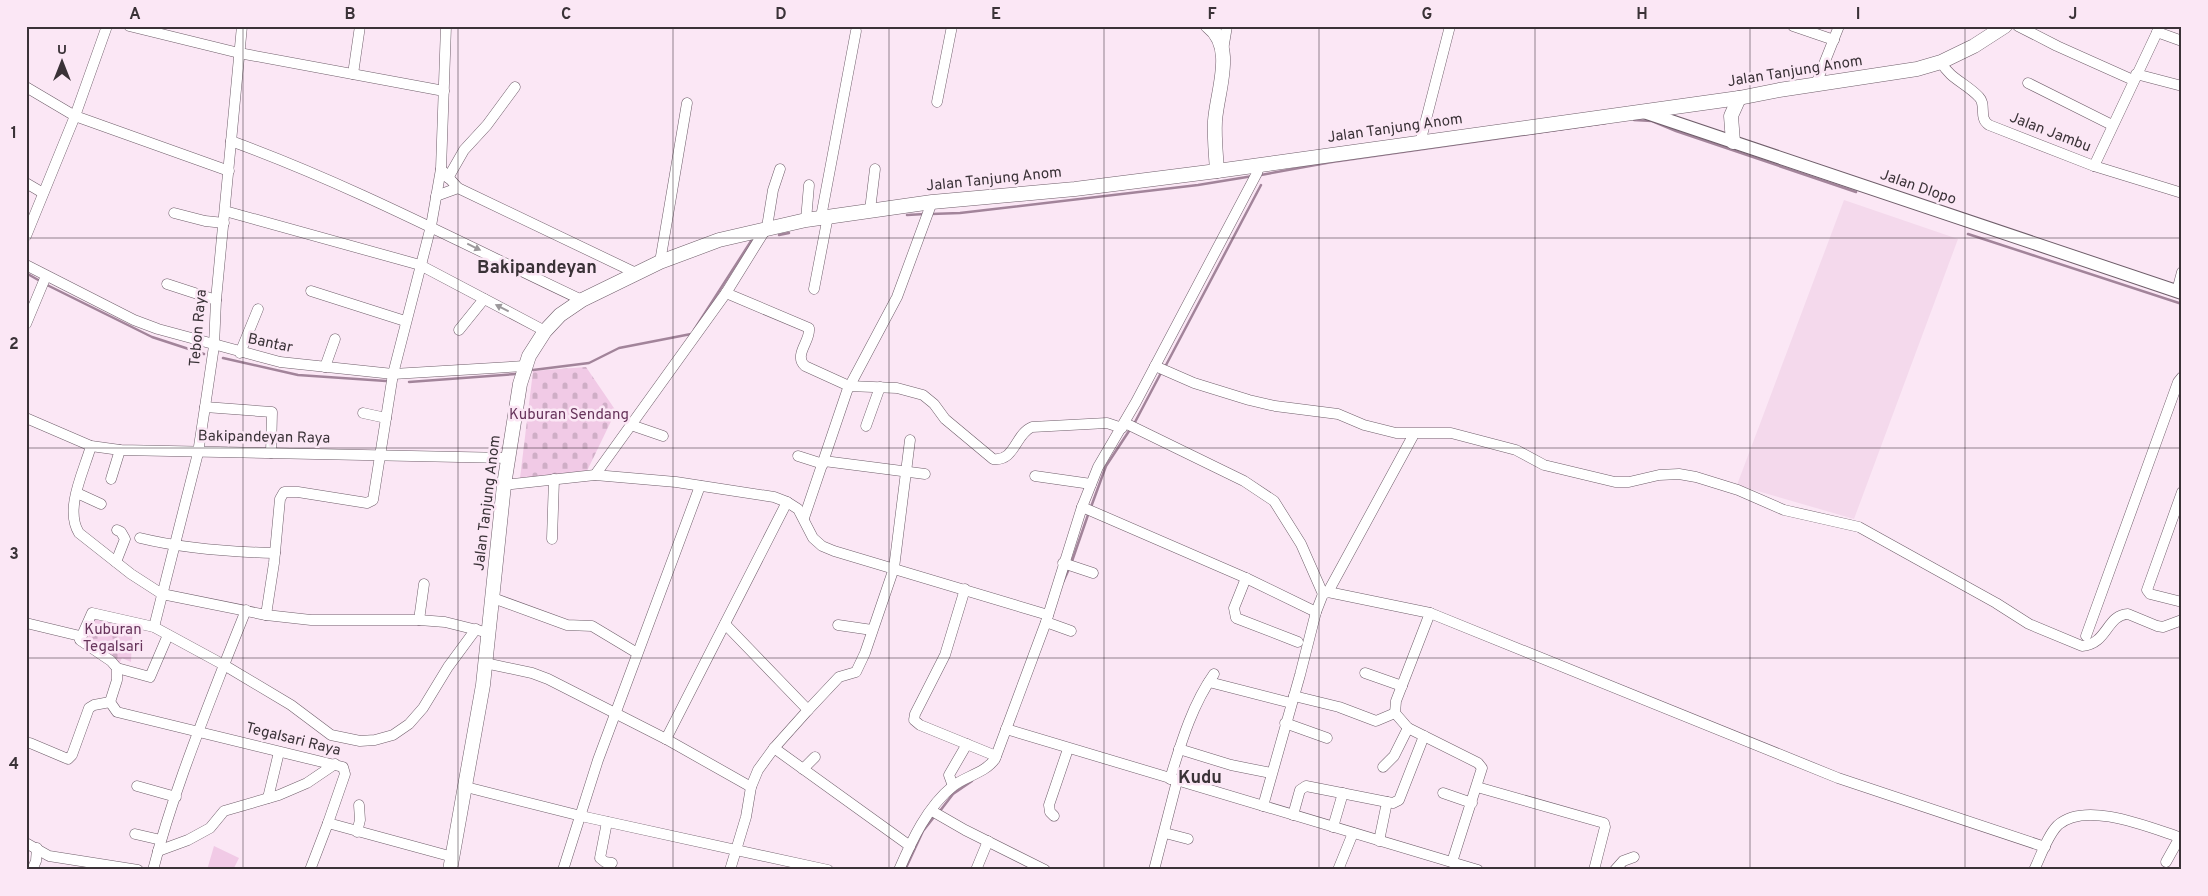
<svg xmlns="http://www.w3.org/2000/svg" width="2208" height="896" font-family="Overpass,sans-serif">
<defs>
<pattern id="cemetery-stones" width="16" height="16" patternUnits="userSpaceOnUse" patternTransform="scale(1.25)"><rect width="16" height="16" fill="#f1cae6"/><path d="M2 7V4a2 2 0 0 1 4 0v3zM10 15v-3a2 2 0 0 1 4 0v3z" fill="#cfaec6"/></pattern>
</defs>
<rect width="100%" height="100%" fill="#fbe7f5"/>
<polygon fill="#f4d9ec" points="1844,200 1958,239 1854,519 1737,485"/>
<g fill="url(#cemetery-stones)">
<polygon points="586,367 616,411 586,473 520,478 533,371"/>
<polygon points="93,614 133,624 131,662 122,658 119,664 85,642"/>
</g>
<polygon fill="#f1cae6" points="214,846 239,858 233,870 207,870"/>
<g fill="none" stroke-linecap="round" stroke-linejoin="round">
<g stroke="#a2849a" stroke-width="2.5">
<polyline points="1634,120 1652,121 1676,131 1856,192"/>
<polyline points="1261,175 1332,162 1606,123"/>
<polyline points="931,214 960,213 1198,185 1253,176"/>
<polyline points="907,215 925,214"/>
<polyline points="1968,234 2182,304"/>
<polyline points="779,235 789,233"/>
<polyline points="26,273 40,281"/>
<polyline points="45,284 152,337 204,354"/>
<polyline points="694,330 753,238"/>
<polyline points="223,358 298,375 386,381"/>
<polyline points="1165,367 1261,185"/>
<polyline points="533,370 589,363 619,348 691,334"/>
<polyline points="409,382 516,374"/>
<polyline points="1134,424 1162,371"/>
<polyline points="1091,507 1106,466 1131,428"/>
<polyline points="1071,564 1089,512"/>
<polyline points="1063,582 1069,569"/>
<polyline points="940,811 953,794 972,781"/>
<polyline points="905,870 923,831 934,817"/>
</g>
<g stroke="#6f5e6a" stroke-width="11">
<g id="minor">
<polyline points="129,26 239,53 444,91"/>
<polyline points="1793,26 1834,40"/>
<polyline points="2018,26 2057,46 2133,80"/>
<polyline points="2157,32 2182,41"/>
<polyline points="1223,50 1227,26"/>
<path d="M1941 62C1950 79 1966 83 1979 97 1987 105 1978 118 1989 125L2094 166 2182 193"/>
<polyline points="353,74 360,26"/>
<polyline points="2136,74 2182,86"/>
<polyline points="2028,83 2112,125"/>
<polyline points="1816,84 1839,26"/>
<polyline points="26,87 75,116 229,171"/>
<polyline points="937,102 952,26"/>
<path d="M231 141C352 185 465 245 582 300"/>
<polyline points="1420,143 1450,26"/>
<polyline points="2094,166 2160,26"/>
<polyline points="441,169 458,188 638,274"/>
<polyline points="448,178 464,150 487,125 515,87"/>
<polyline points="26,183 43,193"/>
<polyline points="436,196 458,188"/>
<polyline points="870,210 875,169"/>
<polyline points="225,211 420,265 545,331"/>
<polyline points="174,213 205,221 224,223"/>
<polyline points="821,217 856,31"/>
<polyline points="806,220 809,185"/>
<polyline points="26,236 75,116 107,26"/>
<polyline points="660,262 687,103"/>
<polyline points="26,265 134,320 158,329 280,362 393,374 525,366"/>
<polyline points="167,284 216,300"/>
<polyline points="814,289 828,216"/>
<polyline points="311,291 405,321"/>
<polyline points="2177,291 2182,272"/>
<path d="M726 293 809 328C811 341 793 355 805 366L849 386 897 388 923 395 934 404 945 419 993 459C1015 462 1015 434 1032 427L1107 423 1122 428"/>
<polyline points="26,324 46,276"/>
<polyline points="459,330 484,299"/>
<polyline points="240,353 258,309"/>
<path d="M1155 366 1194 383 1249 400 1275 406 1338 414 1364 425 1396 433H1451L1516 450 1544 465 1615 482H1629L1659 475 1679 474 1696 477 1738 490 1784 510 1859 527 1996 603 2029 624 2082 646C2108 644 2106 615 2128 614L2157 626 2163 627 2182 620"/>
<polyline points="325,367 335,339"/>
<polyline points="205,407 272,412 271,453"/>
<polyline points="363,413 386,418"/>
<polyline points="26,418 91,446 120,450 508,458"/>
<polyline points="1125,423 1244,481 1274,501 1301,544 1323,594 1328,592 1430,613 1396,701 1395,713 1408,728 1478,763 1482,768 1452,862"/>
<polyline points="631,425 663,436"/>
<polyline points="866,426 880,387"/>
<path d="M91 446C84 471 64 509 79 533L131 574 162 594 266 615 311 620H419L445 622 489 633"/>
<polyline points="798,456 823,464"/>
<polyline points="824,461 925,474"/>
<polyline points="595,475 726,293 767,227 773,190 780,169"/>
<polyline points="1035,476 1091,484"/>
<polyline points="111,479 120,450"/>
<polyline points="504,485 595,475 676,482 774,497 787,502 798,509 813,538 822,546 834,551 1048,615"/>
<polyline points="2182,492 2147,590 2150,594 2182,602"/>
<polyline points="77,493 101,504"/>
<polyline points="1082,507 1246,578 1316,612"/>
<polyline points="804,518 847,391 897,297 932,202"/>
<path d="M140 538C185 549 229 552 275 553"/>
<polyline points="552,539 554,479"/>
<polyline points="116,562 125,539 121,532 117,530"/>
<polyline points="1063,563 1093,573"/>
<polyline points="1246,578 1234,608 1236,618 1298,642"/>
<polyline points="965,589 945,655 915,714 914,720 920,725 996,756"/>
<polyline points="1328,592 1414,434"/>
<polyline points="493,598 567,625 592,626 637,653"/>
<polyline points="246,610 224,665 291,705 331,735 360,741 375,740 393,735 409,724 423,708 448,667 476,629"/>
<polyline points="1430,613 1838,778 2045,847"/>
<polyline points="266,615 274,563 280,499 284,492 298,492 367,503 373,500 393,374 431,226 441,169 446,26"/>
<polyline points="419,620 424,584"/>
<polyline points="1046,622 1071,631"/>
<polyline points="26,623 80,636"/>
<polyline points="725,624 808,710 774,748 758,770 751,787 746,817 730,870"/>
<polyline points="838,625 872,630"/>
<polyline points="154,627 198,453 205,407 214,346 216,300 242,26"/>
<polyline points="2086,636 2178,382 2182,377"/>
<polyline points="485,663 532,673 548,679 666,739 751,787"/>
<polyline points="117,668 150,677 168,635"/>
<polyline points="1365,673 1402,686"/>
<polyline points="1209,682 1291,703"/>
<polyline points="1294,696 1339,707 1376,721 1395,713"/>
<path d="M110 702 117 680V668L111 661 80 640 92 613 154 627 224 665C198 732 171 800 153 870"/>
<polyline points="110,702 117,712 343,767 345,774 328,823 453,857"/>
<polyline points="808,710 839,677 856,672 865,653 894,568 910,440"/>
<polyline points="1285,723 1327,738"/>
<polyline points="1006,729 1478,870"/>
<polyline points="666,739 787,502"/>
<polyline points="26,743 30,743 68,759 72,755 89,708 94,705 110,702"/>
<polyline points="774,748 910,846"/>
<polyline points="1179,749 1231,765 1271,773"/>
<polyline points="1383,767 1394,756 1408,728"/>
<polyline points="803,769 815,757"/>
<path d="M1170 779C1181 743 1192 705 1214 674"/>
<polyline points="137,786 176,797"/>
<polyline points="953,786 949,775 967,744"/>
<polyline points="466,787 581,816 828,870"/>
<polyline points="1477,787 1604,823 1605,827 1594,870"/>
<polyline points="1443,793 1472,803"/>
<polyline points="268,798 279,752"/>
<polyline points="1387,802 1393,803 1399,800 1424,736"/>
<polyline points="1263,806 1300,675 1316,612 1323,594"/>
<polyline points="932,811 965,830 1045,870"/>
<polyline points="1293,815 1300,790 1306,786 1387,802 1379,841"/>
<polyline points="1054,816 1050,812 1049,805 1068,749"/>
<polyline points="607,822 600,858 605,862 612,863"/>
<polyline points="1333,827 1343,793"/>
<polyline points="357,832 360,820 359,805"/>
<polyline points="1165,833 1188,839"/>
<polyline points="135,834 161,840"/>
<polyline points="26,843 49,856 138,870"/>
<polyline points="158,851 188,840 210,828 224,811 279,795 307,783 335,764"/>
<polyline points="2166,862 2180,837"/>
<polyline points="32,870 36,861 37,848"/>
<polyline points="310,870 328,823"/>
<polyline points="563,870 598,760 700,486"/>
<path d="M899 870C912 840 927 807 953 786 966 776 985 773 995 759L1046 622 1082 507 1098 467 1136 402 1257 173 1260 164"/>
<polyline points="976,870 988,841"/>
<polyline points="1154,870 1177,781"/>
<polyline points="1338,870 1353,833"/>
<polyline points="1615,870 1623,861 1634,857"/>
<path d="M2034 870C2041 856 2047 836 2058 825 2086 800 2151 828 2182 838"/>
</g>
</g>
<g stroke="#6f5e6a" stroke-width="14">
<polyline id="tertiary" points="1644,112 2182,293"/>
</g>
<g stroke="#6f5e6a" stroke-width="15">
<g id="secondary">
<path d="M1208 26C1236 47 1217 91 1215 121 1214 137 1216 154 1217 171"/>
<polyline points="1733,142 1731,116 1739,98"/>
<polyline points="450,870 483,685 504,485 520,384 529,356 545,331 560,315 582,300 660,262 719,240 806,220 932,202 1075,189 1217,171 1739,98 1779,90 1917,69 1941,62 1974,46 2005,26"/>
</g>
</g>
<use href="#minor" stroke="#fff" stroke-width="10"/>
<use href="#tertiary" stroke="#fff" stroke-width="12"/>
<use href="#secondary" stroke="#fff" stroke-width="14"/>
</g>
<defs><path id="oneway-solid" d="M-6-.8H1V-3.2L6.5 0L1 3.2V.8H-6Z" transform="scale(1.25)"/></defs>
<g fill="#9c989b">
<use href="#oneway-solid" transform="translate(474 247) rotate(26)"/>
<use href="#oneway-solid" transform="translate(502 308) rotate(-153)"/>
</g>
<path fill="none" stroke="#3a3237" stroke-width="1" stroke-opacity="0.55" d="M243 26V870M458 26V870M673 26V870M889 26V870M1104 26V870M1319 26V870M1535 26V870M1750 26V870M1965 26V870M26 238H2182M26 448H2182M26 658H2182"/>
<g text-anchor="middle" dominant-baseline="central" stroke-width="5" stroke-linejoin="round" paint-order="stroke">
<g font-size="15" fill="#3a3237" stroke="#fbe7f5">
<text transform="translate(1795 72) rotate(-9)">Jalan Tanjung Anom</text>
<text transform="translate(1395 129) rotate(-8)">Jalan Tanjung Anom</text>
<text transform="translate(2050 133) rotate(21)">Jalan Jambu</text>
<text transform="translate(994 180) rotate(-6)">Jalan Tanjung Anom</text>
<text transform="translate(1918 188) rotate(19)">Jalan Dlopo</text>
<text transform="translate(199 328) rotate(-85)">Tebon Raya</text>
<text transform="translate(270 344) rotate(12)">Bantar</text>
<text transform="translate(264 438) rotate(1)">Bakipandeyan Raya</text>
<text transform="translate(488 503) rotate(-83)">Jalan Tanjung Anom</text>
<text transform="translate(293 740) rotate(14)">Tegalsari Raya</text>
</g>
<g font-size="15" fill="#67345b" stroke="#fbe7f5">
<text x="569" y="415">Kuburan Sendang</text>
<text x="113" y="630">Kuburan<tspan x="113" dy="17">Tegalsari</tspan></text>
</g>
<g font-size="18" font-weight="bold" fill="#3a3237" stroke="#fbe7f5">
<text x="537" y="268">Bakipandeyan</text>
<text x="1200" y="778">Kudu</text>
</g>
</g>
<rect width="2208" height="896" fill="none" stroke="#fbe7f5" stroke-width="55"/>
<g transform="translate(62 62)" stroke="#fbe7f5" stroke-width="4" paint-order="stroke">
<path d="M0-4L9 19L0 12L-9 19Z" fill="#3a3237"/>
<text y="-8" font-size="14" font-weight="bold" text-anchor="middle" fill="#3a3237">U</text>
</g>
<rect x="28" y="28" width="2152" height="840" fill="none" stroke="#3a3237" stroke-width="2"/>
<g font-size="16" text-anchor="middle" font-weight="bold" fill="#3a3237">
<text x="135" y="19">A</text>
<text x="350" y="19">B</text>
<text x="566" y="19">C</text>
<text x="781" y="19">D</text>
<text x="996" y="19">E</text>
<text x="1212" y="19">F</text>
<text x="1427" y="19">G</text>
<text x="1642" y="19">H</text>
<text x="1858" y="19">I</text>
<text x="2073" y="19">J</text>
<text x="14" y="138">1</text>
<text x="14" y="349">2</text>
<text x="14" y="559">3</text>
<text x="14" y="769">4</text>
</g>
</svg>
